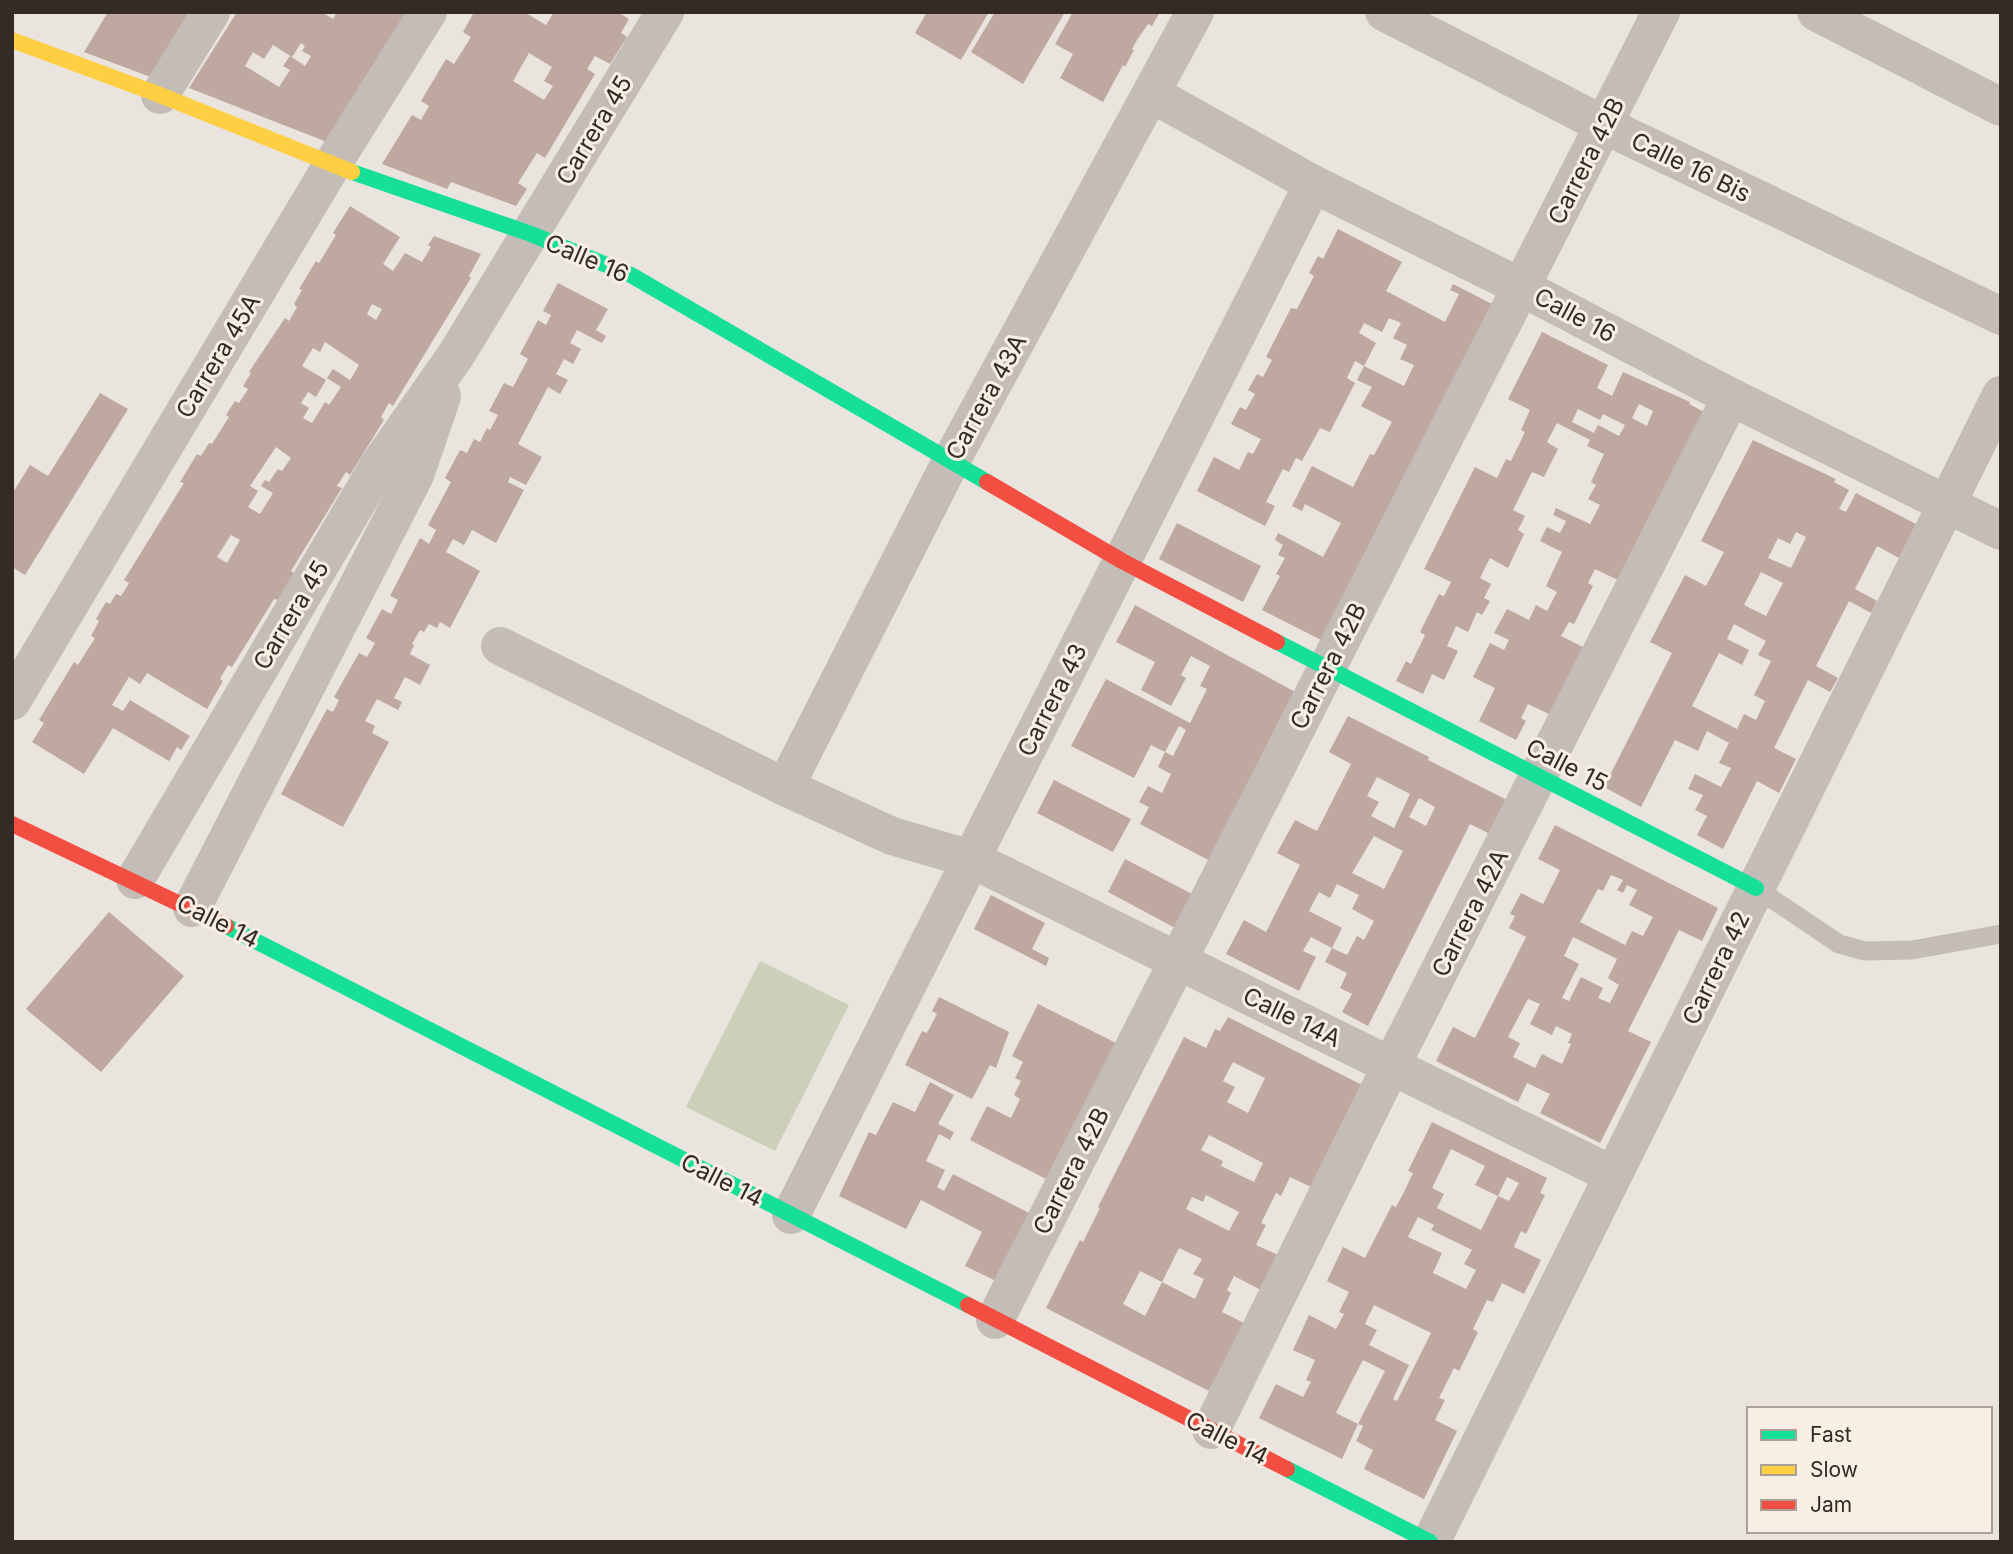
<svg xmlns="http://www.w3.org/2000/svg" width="2013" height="1554" font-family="Inter,sans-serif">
<rect width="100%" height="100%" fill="#eae4de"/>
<polygon fill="#ccd0b8" points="760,961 849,1005 775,1151 686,1107"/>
<g fill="#bea8a0" fill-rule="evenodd">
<polygon points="108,12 188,13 156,79 84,52"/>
<path d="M237 12H326L325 14 333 19 337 12H407L327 142 189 88ZM301 43 305 46 302 51 311 56 305 66 290 56 283 66 290 70 279 87 245 66 253 52 264 59 273 45 292 57Z"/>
<path d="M474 12H524L546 25 554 12H622L621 14 629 19 621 33 627 37 610 64 595 56 587 69 595 74 545 158 537 153 518 183 527 189 516 206 451 182 447 189 382 164 412 115 421 120 429 106 421 101 446 59 454 64 471 37 463 32ZM529 53 552 67 544 81 553 86 544 100 513 81Z"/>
<polygon points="927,12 989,12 961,60 915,33"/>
<polygon points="995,12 1065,12 1023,84 971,52"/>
<polygon points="1073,12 1160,12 1152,26 1148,24 1137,40 1132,49 1134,50 1125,67 1123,65 1103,102 1060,78 1073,54 1055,44"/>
<path d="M350 206 400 237 383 264 393 271 405 253 422 262 431 247 428 245 434 236 481 254 469 276 471 278 393 406 389 403 381 417 384 420 350 475 346 472 337 486 342 488 291 571 294 573 278 600 274 599 232 667 228 665 220 679 223 681 207 709 147 673 140 684 129 677 112 705 123 711 130 700 190 736 181 750 177 747 169 761 113 728 84 774 32 742 44 723 39 720 74 662 78 665 95 638 91 636 99 621 96 619 106 602 110 604 116 594 121 596 129 583 124 580 184 483 180 482 197 454 201 456 209 443 212 444 229 417 226 415 235 401 239 403 248 389 243 386 251 373 249 372 285 318 289 321 297 307 294 304 302 290 299 289 316 261 319 263 336 235 333 233ZM372 304 382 309 376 320 367 314ZM325 342 359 365 350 380 333 369 327 378 341 387 329 405 325 402 312 423 303 418 309 408 301 403 308 392 316 397 326 380 302 366 313 348 320 352ZM276 447 291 458 282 471 278 469 269 482 265 480 261 486 273 493 260 514 248 507 258 491 250 486ZM231 535 240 540 227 563 217 557Z"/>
<polygon points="1338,229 1402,262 1386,291 1445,322 1459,294 1450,290 1453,284 1498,307 1325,642 1262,610 1280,576 1276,574 1285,558 1278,555 1283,545 1275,540 1278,533 1323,557 1341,523 1305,504 1302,511 1292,506 1312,466 1353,487 1370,454 1374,455 1392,422 1361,406 1372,387 1357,380 1364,366 1404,386 1414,365 1400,359 1407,345 1393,338 1401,323 1389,318 1382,332 1364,323 1359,333 1376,343 1364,366 1355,361 1347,378 1355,383 1330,432 1320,428 1302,461 1296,458 1289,472 1283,469 1266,502 1275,506 1265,526 1197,491 1214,457 1239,470 1248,452 1253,454 1261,439 1231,424 1240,407 1246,410 1255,394 1248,390 1257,374 1263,377 1272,360 1266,357 1291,308 1297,309 1314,276 1309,273 1318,256 1323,259"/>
<polygon points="558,283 608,309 596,330 606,336 602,343 577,330 570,343 581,349 573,364 564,359 556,374 568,380 560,394 548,387 518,444 542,457 526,485 510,477 508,482 524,490 496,543 472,530 464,545 453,539 446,552 480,571 450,628 440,622 437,628 429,624 424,632 420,630 412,644 414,645 410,654 430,665 420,685 405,677 394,698 402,702 398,710 377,699 365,721 375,726 372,733 389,742 343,827 281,794 327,709 333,712 339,700 334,697 359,653 367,657 375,643 366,638 382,609 391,614 398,600 390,596 420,538 429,544 436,530 428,525 451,482 445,478 460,450 467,453 474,439 480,442 487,428 490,430 498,415 489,411 504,383 513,387 521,372 528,359 520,354 538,320 546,325 551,315 543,311"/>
<path d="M1542 332 1608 365 1597 388 1612 396 1623 372 1690 402 1689 404 1706 413 1622 582 1595 569 1588 583 1593 586 1574 624 1569 622 1561 636 1589 650 1555 717 1528 704 1521 718 1526 721 1516 740 1479 721 1495 688 1473 677 1490 643 1504 650 1509 640 1494 633 1507 609 1529 620 1536 605 1547 611 1557 592 1546 586 1562 552 1540 541 1547 527 1560 533 1566 521 1553 515 1556 508 1590 524 1600 505 1588 499 1596 485 1591 482 1604 454 1587 446 1590 440 1557 423 1547 442 1558 449 1544 477 1532 472 1513 510 1525 516 1518 530 1524 534 1508 568 1490 558 1480 578 1491 584 1484 598 1490 601 1482 615 1477 612 1468 632 1456 626 1447 646 1458 651 1444 680 1432 674 1423 694 1396 681 1406 661 1411 664 1425 635 1420 632 1439 594 1444 596 1451 582 1424 569 1475 467 1497 478 1506 459 1511 461 1525 432 1521 430 1530 410 1508 399ZM1639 404 1653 411 1647 426 1632 418ZM1578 409 1600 420 1603 414 1625 425 1619 436 1598 425 1594 433 1572 422Z"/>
<polygon points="100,393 128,409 25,575 12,567 12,494 30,465 48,476"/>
<path d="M1753 440 1836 479 1834 482 1849 490 1839 509 1846 512 1856 493 1916 524 1899 558 1877 546 1855 589 1877 601 1871 613 1849 601 1816 666 1838 678 1830 692 1808 680 1774 748 1796 759 1779 793 1757 781 1723 849 1697 835 1707 816 1695 810 1703 795 1688 789 1695 774 1721 787 1731 768 1719 763 1729 743 1707 731 1698 751 1675 740 1641 807 1604 787 1672 653 1650 642 1685 575 1706 586 1724 552 1701 541ZM1796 532 1806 537 1791 568 1768 558 1778 538 1790 544ZM1761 572 1783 583 1766 616 1744 605ZM1734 624 1766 641 1758 655 1771 661 1754 695 1765 701 1756 720 1744 714 1737 729 1692 706 1719 653 1742 665 1749 650 1727 639Z"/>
<polygon points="1177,523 1261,566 1243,602 1159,559"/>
<path d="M1135 605 1299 694 1212 862 1140 824 1149 807 1139 802 1148 786 1162 793 1171 774 1158 767 1165 752 1151 745 1134 778 1071 746 1106 679 1190 723 1207 689 1200 686 1210 666 1191 656 1181 675 1186 678 1171 706 1141 690 1155 662 1116 642ZM1179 726 1186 730 1173 756 1165 752Z"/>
<path d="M1348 716 1429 757 1428 760 1509 801 1492 835 1470 824 1368 1026 1342 1012 1352 994 1340 988 1347 973 1325 962 1332 948 1347 955 1357 936 1364 940 1374 921 1352 909 1359 895 1337 884 1330 898 1319 892 1309 911 1342 928 1332 948 1311 937 1303 951 1316 957 1299 991 1226 954 1244 920 1266 932 1300 865 1277 853 1295 820 1317 831 1351 764 1329 752ZM1377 777 1410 794 1394 828 1371 816 1379 802 1367 796ZM1419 798 1435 807 1426 826 1409 817ZM1374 836 1403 851 1384 889 1352 873Z"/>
<polygon points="1054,780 1131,819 1113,852 1037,813"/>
<path d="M1555 825 1718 908 1702 941 1679 930 1662 964 1628 1031 1651 1042 1600 1143 1540 1113 1550 1094 1527 1083 1518 1102 1436 1061 1453 1027 1475 1038 1509 971 1526 937 1509 928 1515 916 1510 914 1521 893 1543 904 1560 870 1538 859ZM1611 875 1623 880 1617 890 1623 893 1627 885 1637 890 1629 905 1653 917 1643 936 1632 931 1625 945 1580 922 1598 889 1603 891ZM1573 937 1617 959 1608 978 1619 985 1610 1003 1598 998 1603 988 1581 977 1569 1001 1562 998 1579 964 1564 956ZM1528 999 1540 1004 1530 1024 1552 1035 1556 1026 1572 1034 1568 1043 1571 1044 1562 1064 1542 1054 1535 1068 1513 1057 1520 1043 1508 1037Z"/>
<polygon points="1125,859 1194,895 1177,929 1108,892"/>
<polygon points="991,895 1045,923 1032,949 1049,958 1046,966 974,929"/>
<polygon points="109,912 184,976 101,1072 26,1009"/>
<polygon points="939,997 1009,1032 996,1068 990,1065 972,1099 905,1065 922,1031 927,1033 937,1014 932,1011"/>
<polygon points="1038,1004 1120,1045 1046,1179 970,1140 987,1106 1011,1118 1020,1099 1014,1095 1021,1081 1015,1078 1023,1062 1012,1056"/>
<path d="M1228 1017 1364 1086 1313 1188 1290 1177 1281 1196 1276 1193 1261 1223 1266 1225 1256 1245 1278 1255 1261 1290 1234 1276 1227 1290 1231 1293 1222 1312 1244 1323 1209 1391 1046 1308 1080 1240 1083 1242 1100 1208 1098 1207 1184 1037 1206 1048 1215 1029 1220 1031ZM1233 1062 1265 1078 1248 1113 1227 1102 1235 1087 1223 1081ZM1209 1135 1263 1163 1254 1182 1221 1166 1223 1161 1201 1150ZM1206 1195 1239 1212 1229 1231 1186 1209 1192 1197 1203 1202ZM1179 1248 1202 1259 1193 1274 1204 1279 1195 1299 1162 1282ZM1140 1271 1162 1282 1145 1316 1123 1304Z"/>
<polygon points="930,1082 954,1095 938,1124 954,1132 950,1140 939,1134 926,1161 945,1170 937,1187 944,1191 953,1174 1029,1213 996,1281 965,1266 982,1232 921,1200 906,1229 839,1196 869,1132 876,1135 893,1102 915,1112"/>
<path d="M1432 1122 1547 1178 1540 1193 1545 1195 1526 1234 1521 1231 1514 1247 1541 1260 1524 1294 1502 1283 1493 1302 1487 1300 1473 1329 1478 1332 1469 1351 1459 1371 1454 1368 1439 1398 1445 1400 1435 1420 1457 1431 1424 1499 1364 1469 1373 1450 1356 1441 1363 1426 1358 1424 1385 1371 1363 1360 1353 1379 1336 1413 1358 1424 1342 1459 1259 1418 1276 1384 1303 1397 1311 1382 1306 1380 1315 1360 1293 1350 1309 1315 1336 1329 1344 1314 1339 1312 1349 1292 1327 1281 1343 1247 1365 1258 1392 1205 1396 1207 1404 1192 1413 1173 1408 1171ZM1451 1149 1485 1166 1475 1185 1498 1196 1507 1177 1519 1183 1509 1201 1498 1196 1481 1230 1437 1208 1444 1194 1432 1188ZM1418 1217 1434 1225 1431 1230 1472 1250 1464 1264 1476 1270 1466 1289 1433 1273 1442 1253 1408 1237ZM1374 1305 1431 1333 1397 1401 1393 1399 1409 1365 1369 1345 1377 1330 1365 1324Z"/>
</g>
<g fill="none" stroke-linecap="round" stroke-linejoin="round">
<polyline stroke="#c3bcb7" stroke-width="19" points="1756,888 1839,944 1865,951 1912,950 2001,934"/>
<g stroke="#c3bcb7" stroke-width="38">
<polyline points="1384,12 1604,125 2001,316"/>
<polyline points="1816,12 2001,107"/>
<polyline points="1152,94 1313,184 1521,287 1731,397 2001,531"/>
<polyline points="160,95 211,12"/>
<polyline points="500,646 785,787 892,836 971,859 1613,1175"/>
<polyline points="12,701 332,165 428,12"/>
<polyline points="785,787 951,461 1195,12"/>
<polyline points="135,880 379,465 456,355 665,12"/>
<polyline points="192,908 415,475 442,396"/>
<polyline points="791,1215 1313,184"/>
<polyline points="995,1320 1661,12"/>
<polyline points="1211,1430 1391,1066 1731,397"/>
<polyline points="1431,1542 2001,395"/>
</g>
<g stroke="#16e098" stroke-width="16">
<polyline points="352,172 531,234 631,275 987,482"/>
<polyline points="1277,642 1756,888"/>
<polyline points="226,926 968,1305"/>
<polyline points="1287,1469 1430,1542"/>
</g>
<polyline stroke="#ffcf43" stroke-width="16" points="12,40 160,95 352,172"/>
<g stroke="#f24e42" stroke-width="16">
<polyline points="987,482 1122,561 1277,642"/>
<polyline points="12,824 226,926"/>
<polyline points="968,1305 1287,1469"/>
</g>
</g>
<g text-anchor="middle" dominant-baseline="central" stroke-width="6" stroke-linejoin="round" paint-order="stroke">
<g font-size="24" fill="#342a26" stroke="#f8eee4">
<text transform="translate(594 130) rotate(-59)">Carrera 45</text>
<text transform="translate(1586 161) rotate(-63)">Carrera 42B</text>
<text transform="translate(1691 167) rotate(26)">Calle 16 Bis</text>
<text transform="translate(587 258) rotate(23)">Calle 16</text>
<text transform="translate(1575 315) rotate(28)">Calle 16</text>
<text transform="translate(218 356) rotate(-59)">Carrera 45A</text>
<text transform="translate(986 397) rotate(-61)">Carrera 43A</text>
<text transform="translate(291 615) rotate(-59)">Carrera 45</text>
<text transform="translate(1328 666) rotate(-63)">Carrera 42B</text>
<text transform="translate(1052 700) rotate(-63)">Carrera 43</text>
<text transform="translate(1567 765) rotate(27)">Calle 15</text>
<text transform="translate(1470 913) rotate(-63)">Carrera 42A</text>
<text transform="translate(218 921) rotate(27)">Calle 14</text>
<text transform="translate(1716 968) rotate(-64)">Carrera 42</text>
<text transform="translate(1292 1017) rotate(26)">Calle 14A</text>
<text transform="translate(1071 1171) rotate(-63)">Carrera 42B</text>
<text transform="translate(722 1180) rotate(27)">Calle 14</text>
<text transform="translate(1227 1438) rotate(27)">Calle 14</text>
</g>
</g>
<rect width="2013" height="1554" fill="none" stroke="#342a26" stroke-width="28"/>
<rect x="1747" y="1407" width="245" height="126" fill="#f8eee4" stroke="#aaa098" stroke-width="2"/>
<rect x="1761" y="1430" width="35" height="10" fill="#16e098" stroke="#aaa098" stroke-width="2"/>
<text x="1810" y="1442" font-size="21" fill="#342a26">Fast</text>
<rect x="1761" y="1465" width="35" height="10" fill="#ffcf43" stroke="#aaa098" stroke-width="2"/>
<text x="1810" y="1477" font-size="21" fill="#342a26">Slow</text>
<rect x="1761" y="1500" width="35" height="10" fill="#f24e42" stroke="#aaa098" stroke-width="2"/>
<text x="1810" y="1512" font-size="21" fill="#342a26">Jam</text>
</svg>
